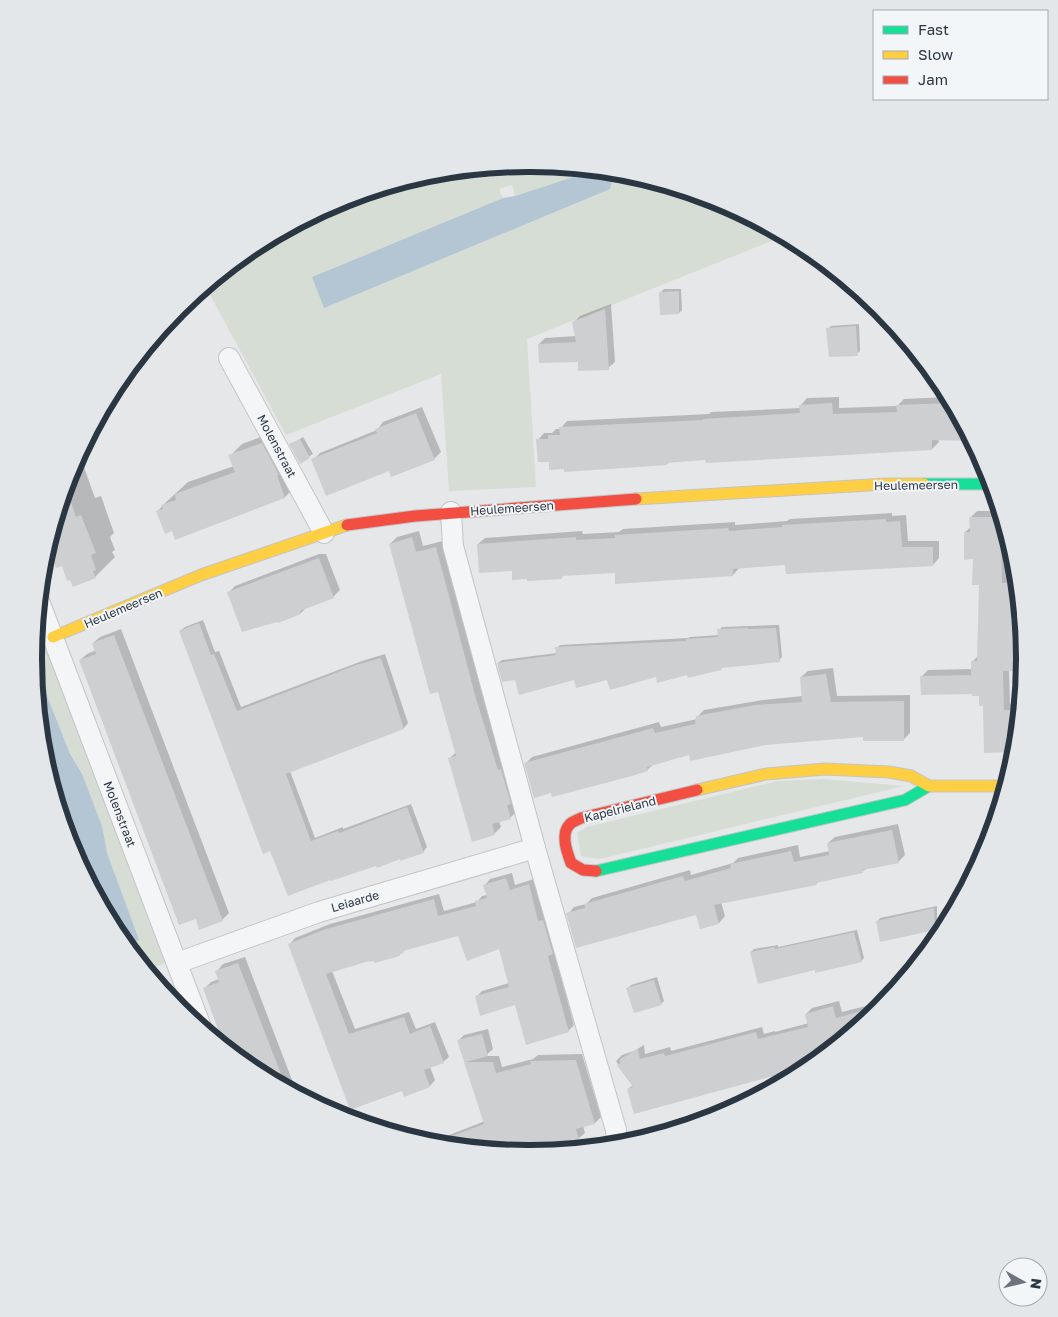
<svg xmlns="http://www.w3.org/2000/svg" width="1058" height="1317" font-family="'Golos Text',sans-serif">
<rect width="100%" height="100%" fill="#e5e7e9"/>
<g fill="#d6ddd5">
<polygon points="529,163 595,170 515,196 512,185 499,189 503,198 312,277 613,176 610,171 626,173 719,201 770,228 774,240 527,339 536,487 449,491 441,374 286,435 209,293 189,300 254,247 340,201 433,173"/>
<polygon points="45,645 165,963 147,970 117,933 87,877 52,785 43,755 34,658 35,649"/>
<polygon points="823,779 904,786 600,859 581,856 577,833 587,827 777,781"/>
<polygon points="162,988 177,992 185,1014 179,1008"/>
</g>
<g fill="#b4c6d3">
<polygon points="595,170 610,171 613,176 610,189 324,308 312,277 503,198 515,196"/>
<polygon points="34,663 70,754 82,774 102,826 107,853 139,940 126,944 117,933 111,922 42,738"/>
</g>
<g fill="#0003">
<polygon points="664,289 681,289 682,310 679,313 661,292"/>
<polygon points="611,304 615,362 608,368 579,361 539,344 545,338 576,336 574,322 580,316"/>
<polygon points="859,324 860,351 857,354 828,329 831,326"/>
<polygon points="839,397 839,408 897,406 904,399 948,397 971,440 938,439 939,442 932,449 707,458 670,461 667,464 565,468 550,460 538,440 544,433 552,433 556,429 560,429 567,421 709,414 711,412 801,408 801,405 807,398"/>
<polygon points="422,407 441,452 434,459 390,470 313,460 320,453 377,430 383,422"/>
<polygon points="274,432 297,485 285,497 175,538 173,530 158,511 163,505 188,482 234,466 230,456 242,444"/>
<polygon points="303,437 313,454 301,462 291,445"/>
<polygon points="82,448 84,452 80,456 95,498 101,496 114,533 110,537 115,550 112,552 115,557 95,577 62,564 49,544 72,469"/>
<polygon points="977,511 999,511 1007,538 1008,577 1016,577 1019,606 1020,663 1013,670 1009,670 1010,704 1020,704 1015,749 1013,751 985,705 980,695 922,676 928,670 972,669 972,662 978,656 980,584 974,558 965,532 971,527 970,518"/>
<polygon points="892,513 892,516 906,515 908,541 939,541 939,558 933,565 786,564 739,568 733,575 616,572 564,575 561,578 528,577 513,570 478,544 485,538 582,531 583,534 619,532 623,529 735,522 735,525 787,521 790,519"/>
<polygon points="419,531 423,546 443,541 481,688 517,811 510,818 499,821 501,827 494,834 449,759 456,752 439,690 390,544 397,537"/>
<polygon points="319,554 326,554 340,590 333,597 307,607 301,613 228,593 235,586"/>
<polygon points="203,620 215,652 219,651 241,707 362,661 385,654 408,723 404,728 290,771 315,838 343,827 343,829 411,804 427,847 423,852 377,864 332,880 180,631 185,627"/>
<polygon points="779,625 782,657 779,660 724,666 721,669 608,678 516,678 498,663 502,660 557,653 557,648 560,645 688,638 690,637 719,635 719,630 722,627"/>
<polygon points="121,629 229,913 222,920 196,917 80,660 87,654 96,650 93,643 100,637"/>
<polygon points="833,668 837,696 910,695 910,733 904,739 865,736 765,744 690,753 654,764 647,770 552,792 526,763 532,757 659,722 661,727 697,719 697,717 704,710 763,700 803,696 801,677 808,671"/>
<polygon points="994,813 997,813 988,843 988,820"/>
<polygon points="898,824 905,855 898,862 867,868 862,872 819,881 816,884 721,902 725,916 719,923 701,928 697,914 568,914 574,907 586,904 592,898 690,870 691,875 733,863 738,858 798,845 800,857 830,851 828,843 835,837"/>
<polygon points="982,854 983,854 975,869 975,861"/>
<polygon points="512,873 515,885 534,879 544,916 549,915 558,948 554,952 574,1025 568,1031 516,1004 476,997 482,991 509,983 500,947 459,934 406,949 399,955 370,959 332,971 355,1029 409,1012 416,1029 435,1022 449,1057 443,1062 430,1067 435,1080 430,1086 405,1095 402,1089 351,1108 290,944 295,938 330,924 439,894 444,911 477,902 482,896 487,895 485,885 490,879"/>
<polygon points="937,906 937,926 934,929 877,922 880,918"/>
<polygon points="857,930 864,958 861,961 816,969 751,952 754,949 778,945 778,947"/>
<polygon points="245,957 297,1093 254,1070 227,1048 204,989 211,982 219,979 217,971 223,964"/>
<polygon points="657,977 664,1001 661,1004 628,988 631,985"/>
<polygon points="839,1001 842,1012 886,1001 879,1009 812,1064 628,1089 633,1085 616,1061 622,1055 634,1051 644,1045 645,1054 670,1047 671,1051 762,1027 764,1034 775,1031 775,1032 809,1023 806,1014 812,1008"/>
<polygon points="488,1029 493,1049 485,1056 499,1056 502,1067 533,1059 538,1055 582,1054 601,1117 595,1123 583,1126 585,1133 578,1139 556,1142 522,1153 429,1143 485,1121 458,1041 464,1035"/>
</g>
<g fill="#cdcfd1">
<polygon points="679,291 679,314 660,315 659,292"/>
<polygon points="605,309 609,370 578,371 578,362 539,363 538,344 576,342 572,322"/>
<polygon points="856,326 858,356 829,357 826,328"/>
<polygon points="832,403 833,414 897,412 896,405 951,403 972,441 932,440 932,450 706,463 705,460 667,463 667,465 564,472 564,469 549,470 549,462 538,462 536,439 548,439 548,435 560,435 559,427 703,420 703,419 800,413 799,405"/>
<polygon points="416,413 435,460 391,477 389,471 326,496 311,459 377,433 375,429"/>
<polygon points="300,439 310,458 300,464 289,444"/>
<polygon points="262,443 279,475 277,475 285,498 175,540 172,531 165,534 156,511 163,509 161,505 176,500 175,494 235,472 228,455"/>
<polygon points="66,488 76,517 81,515 96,553 91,555 96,570 93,571 96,578 73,587 70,580 67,581 62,566 56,568 48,546"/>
<polygon points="969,517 1001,517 1008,538 1001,538 1002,583 1013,583 1014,671 1003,671 1004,710 1014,710 1014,752 984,753 983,706 979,706 979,696 972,696 972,694 921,695 920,676 971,675 971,661 977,661 979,585 972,585 973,559 964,560 964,532 970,532"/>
<polygon points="886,519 886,522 900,521 902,547 933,547 933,566 786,574 785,565 733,569 733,576 615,584 615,573 562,576 562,579 527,581 527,579 512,580 512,571 479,573 477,544 576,537 576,540 615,538 615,535 728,528 729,531 782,527 782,525"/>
<polygon points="412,537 416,552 436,547 475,695 498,770 501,769 511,804 507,805 511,819 492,824 495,835 472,842 448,758 456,756 438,692 430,694 389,544"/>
<polygon points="319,558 334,598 300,611 301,614 278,623 277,622 242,632 227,592"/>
<polygon points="199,623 211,655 214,654 237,711 356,665 381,658 404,729 286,774 311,841 338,831 339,833 407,807 424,853 400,861 400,859 377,868 376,866 331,881 330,880 288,896 270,851 263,854 179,631"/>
<polygon points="748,628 748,629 776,628 780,662 721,668 721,670 688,678 687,675 657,683 656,677 610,690 607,680 576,688 574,680 519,695 515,680 502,682 497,663 556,655 555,647 686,641 686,639 718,637 717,629"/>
<polygon points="114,635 223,921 199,930 196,919 179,925 79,660 96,654 92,643"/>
<polygon points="826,674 831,702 904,701 904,741 863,741 863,737 765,745 690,761 689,755 647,767 648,771 632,776 552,797 551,793 534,798 524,763 653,728 655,733 695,724 696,716 755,705 802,702 800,677"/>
<polygon points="892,830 899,863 863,870 863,873 816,883 817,885 714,905 719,924 700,929 696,915 576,948 566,913 585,908 584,904 683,876 685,881 731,868 730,864 791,851 794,862 829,855 827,843"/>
<polygon points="506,878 510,890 529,884 538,921 543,920 553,954 548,956 569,1032 526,1045 515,1005 480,1016 475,996 509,987 499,949 467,961 458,936 403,951 404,953 399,954 400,956 374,963 374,961 369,962 369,961 326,974 349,1034 404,1017 410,1034 430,1026 444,1063 424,1070 430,1087 404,1097 402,1091 350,1110 288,944 323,930 434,899 438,916 476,906 475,901 487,898 483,885"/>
<polygon points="934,908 935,930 880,942 876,921"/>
<polygon points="854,932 862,962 815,973 815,970 758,984 750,952 775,947 775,949"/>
<polygon points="238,963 286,1087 254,1070 224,1046 203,988 219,982 215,971"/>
<polygon points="654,980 662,1005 634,1013 626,988"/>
<polygon points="882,1005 810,1066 634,1114 627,1089 633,1087 617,1065 620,1064 620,1059 638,1049 640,1059 664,1053 665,1056 756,1032 758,1039 808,1027 805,1014 833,1006 836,1018"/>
<polygon points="482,1034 488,1056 466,1062 493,1062 496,1073 531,1064 530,1061 576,1060 595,1124 576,1129 579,1140 556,1147 555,1143 525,1153 431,1144 484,1124 457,1040"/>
</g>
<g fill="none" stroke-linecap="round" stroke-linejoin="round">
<g stroke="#c3c5c7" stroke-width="22">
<g id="street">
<polyline points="229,358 324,533"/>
<polyline points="451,512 453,546 535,848 616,1130 617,1145"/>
<polyline points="39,601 201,1027"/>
<polyline points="177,963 319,912 535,848"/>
</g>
</g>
<g stroke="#c3c5c7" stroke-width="13">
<g id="fast">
<polyline points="924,484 991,484"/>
<polyline points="596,871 905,800 929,786"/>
</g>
</g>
<g stroke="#c3c5c7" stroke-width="13">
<g id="slow">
<polyline points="636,499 886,484 924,484"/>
<polyline points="53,637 201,575 347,525"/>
<polyline points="697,790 766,774 825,769 889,772 911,776 929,786 1005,786"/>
</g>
</g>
<g stroke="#c3c5c7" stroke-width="13">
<g id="jam">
<polyline points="347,525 415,516 636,499"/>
<path d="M596 871 583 870 571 863C567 852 560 834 570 824 573 821 578 820 581 818L697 790"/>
</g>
</g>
<use href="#street" stroke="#f4f5f6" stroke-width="20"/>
<use href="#fast" stroke="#16e098" stroke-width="11"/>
<use href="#slow" stroke="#ffcf43" stroke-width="11"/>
<use href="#jam" stroke="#f24e42" stroke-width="11"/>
</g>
<g text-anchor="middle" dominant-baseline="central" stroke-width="4" stroke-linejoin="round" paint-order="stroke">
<g font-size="12" fill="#2b3643" stroke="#f3f6f8">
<text transform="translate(277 446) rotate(62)">Molenstraat</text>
<text transform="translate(916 485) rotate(-1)">Heulemeersen</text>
<text transform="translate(512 508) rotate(-4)">Heulemeersen</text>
<text transform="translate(123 608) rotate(-23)">Heulemeersen</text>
<text transform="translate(620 809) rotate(-14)">Kapelrieland</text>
<text transform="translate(120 814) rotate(69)">Molenstraat</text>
<text transform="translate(355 901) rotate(-16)">Leiaarde</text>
</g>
</g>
<path d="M0 0H1058V1317H0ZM528 172H530A486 486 0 0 1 1016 658V659A486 486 0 0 1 530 1145H528A486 486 0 0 1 42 659V658A486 486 0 0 1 528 172Z" fill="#e3e7ea" fill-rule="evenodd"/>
<path fill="none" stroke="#2b3643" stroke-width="6" d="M528 172H530A486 486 0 0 1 1016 658V659A486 486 0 0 1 530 1145H528A486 486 0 0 1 42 659V658A486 486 0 0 1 528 172Z"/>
<rect x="873" y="10" width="175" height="90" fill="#f3f6f8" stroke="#a3a9b0"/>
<rect x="883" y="26" width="25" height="8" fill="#16e098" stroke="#a3a9b0"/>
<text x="918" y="35" font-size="15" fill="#2b3643">Fast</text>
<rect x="883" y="51" width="25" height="8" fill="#ffcf43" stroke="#a3a9b0"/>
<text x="918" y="60" font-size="15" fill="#2b3643">Slow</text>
<rect x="883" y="76" width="25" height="8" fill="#f24e42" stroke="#a3a9b0"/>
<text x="918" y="85" font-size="15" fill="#2b3643">Jam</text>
<g transform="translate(1023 1282) rotate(98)"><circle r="24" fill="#f3f6f8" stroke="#a3a9b0"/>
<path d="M0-4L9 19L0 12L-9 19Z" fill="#6c747d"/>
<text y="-8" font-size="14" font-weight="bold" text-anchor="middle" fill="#2b3643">N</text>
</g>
</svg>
